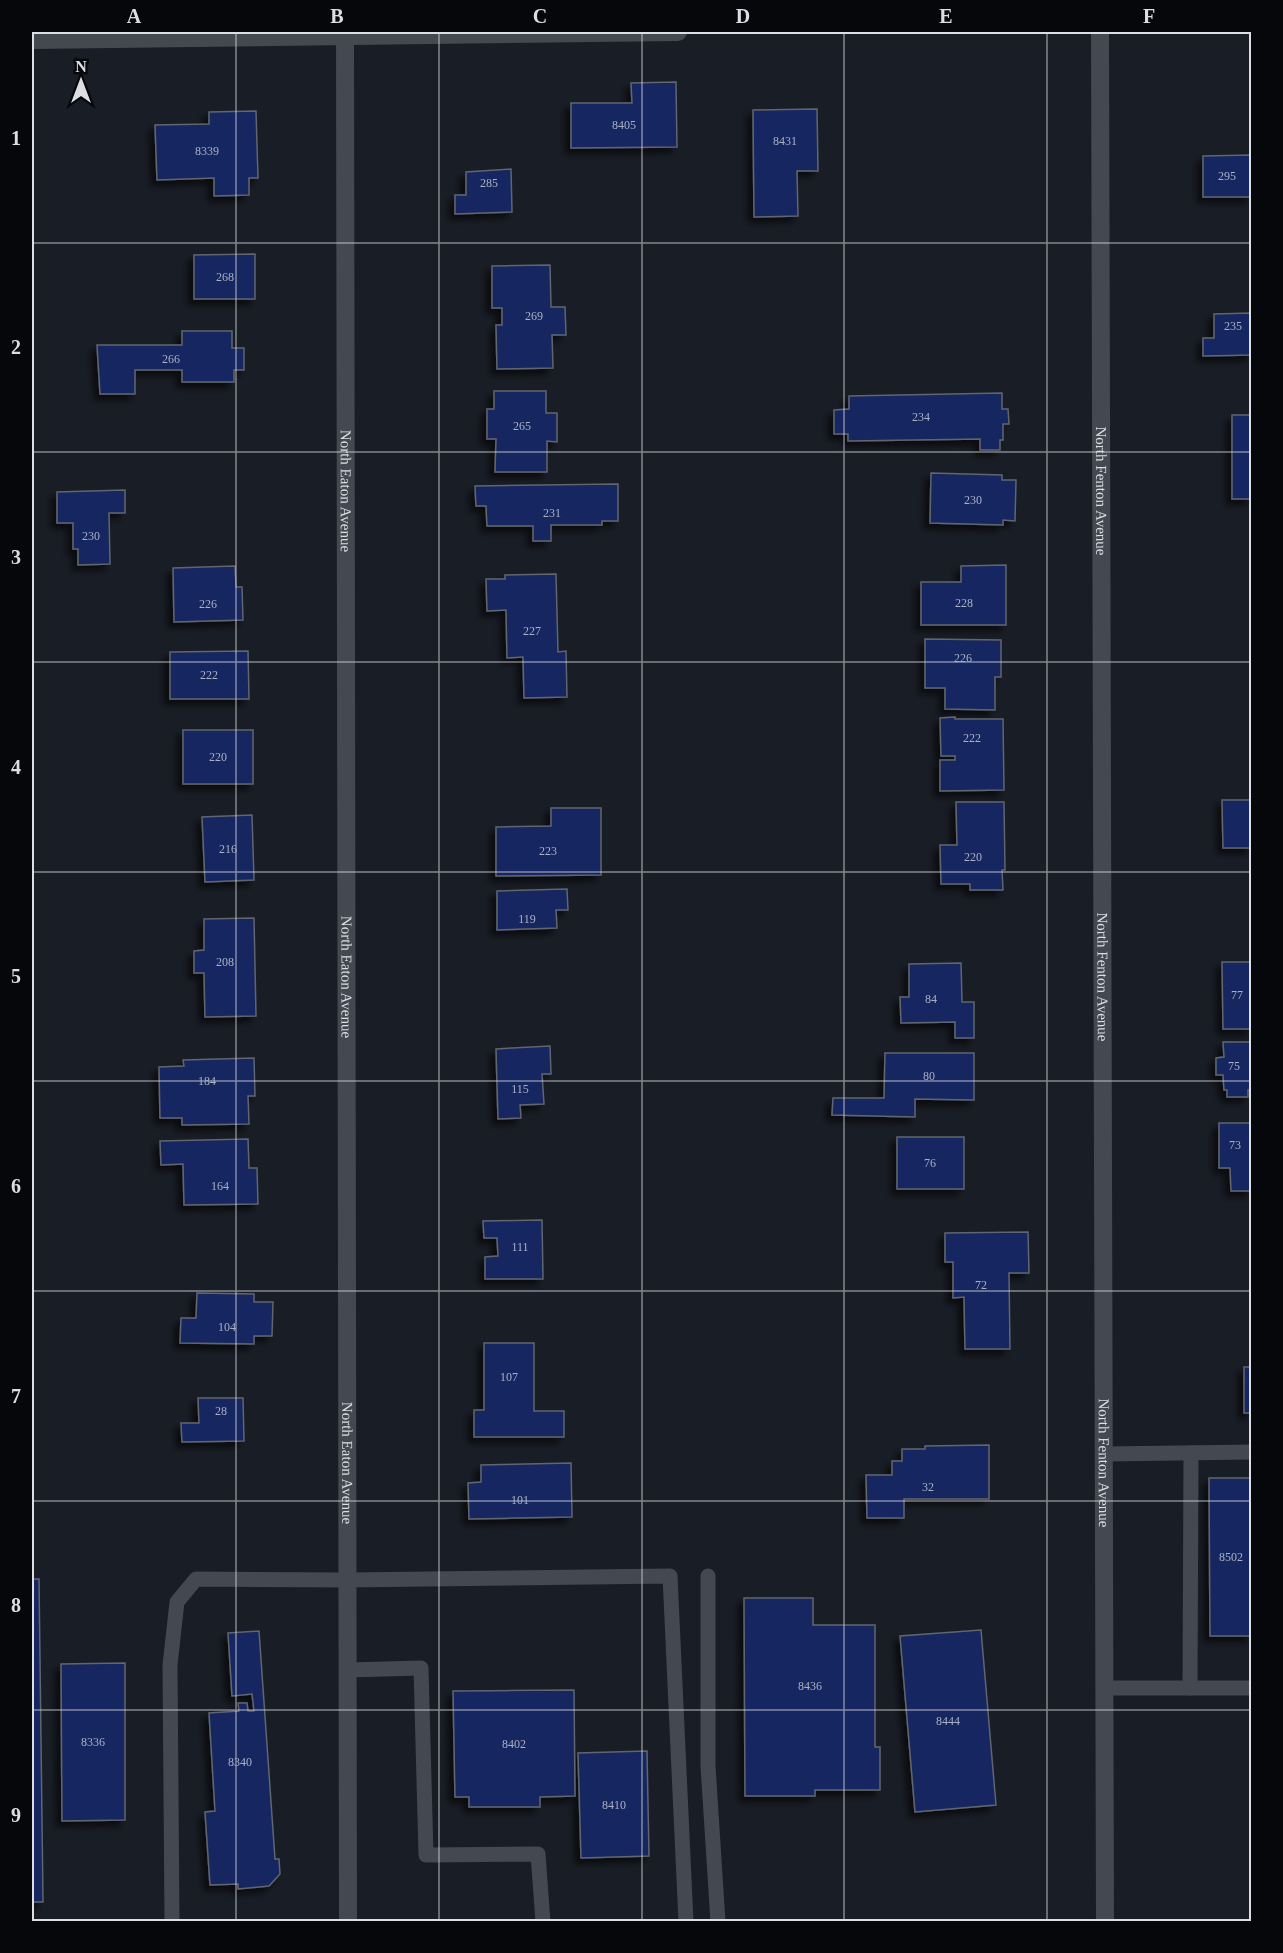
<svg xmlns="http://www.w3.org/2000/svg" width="1283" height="1953" font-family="Georgia,serif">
<defs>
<filter id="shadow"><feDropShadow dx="-5.5" dy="5.5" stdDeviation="3" flood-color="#0009"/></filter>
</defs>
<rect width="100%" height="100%" fill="#191d25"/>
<g fill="#152560" stroke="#61656f" stroke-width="1.5" filter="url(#shadow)">
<polygon points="676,82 677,147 571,148 571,103 632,103 631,83"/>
<polygon points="817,109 818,171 797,171 798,216 754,217 753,110"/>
<polygon points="256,111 258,178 249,178 249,195 214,196 214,178 157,180 155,125 209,124 209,112"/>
<polygon points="1252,155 1252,197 1203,197 1203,156"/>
<polygon points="511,169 512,212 455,214 455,195 466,195 466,172"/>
<polygon points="255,254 255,299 194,299 194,255"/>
<polygon points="550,265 551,307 565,307 566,335 552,335 553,368 497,369 496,325 502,325 502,308 492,308 492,266"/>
<polygon points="1252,313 1252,355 1203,356 1203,338 1214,338 1214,314"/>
<polygon points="182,331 232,331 232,348 244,348 244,370 234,370 234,382 182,382 182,370 135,370 135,394 100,394 97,345 182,345"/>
<polygon points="494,391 546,391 546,413 557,413 557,442 547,441 547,472 495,472 496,439 487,439 487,409 494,409"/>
<polygon points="1002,393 1002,409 1008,409 1009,424 1003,424 1003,440 1000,440 1000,450 980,450 980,439 848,441 848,434 834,434 834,410 849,409 849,396"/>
<rect x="1232" y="415" width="20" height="84"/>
<polygon points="931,473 1002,475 1002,480 1016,480 1015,521 1003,520 1003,525 930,523"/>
<polygon points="618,484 618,521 602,521 602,525 551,525 551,541 533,541 533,526 487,526 486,506 476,506 475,486"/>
<polygon points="125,490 125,513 109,513 110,564 78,565 78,549 73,549 73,523 57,523 57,492"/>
<polygon points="1006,565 1006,625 921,625 921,582 961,582 961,566"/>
<polygon points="235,566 236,587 242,587 243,620 174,622 173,568"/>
<polygon points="556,574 558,652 566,651 567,697 524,698 523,657 507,658 506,610 487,611 486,579 505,579 505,575"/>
<polygon points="925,639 1001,640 1001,677 995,677 995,710 945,709 945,688 925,688"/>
<polygon points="248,651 249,699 170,699 170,652"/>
<polygon points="955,717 955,719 1003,719 1004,790 940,791 940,760 955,760 955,756 941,756 940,718"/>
<rect x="183" y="730" width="70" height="54"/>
<polygon points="1222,800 1252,800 1252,848 1223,848"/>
<polygon points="956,802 1004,802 1005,870 1002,870 1003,890 970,890 970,884 941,884 940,845 957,845"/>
<polygon points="551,808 601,808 601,875 496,876 496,827 551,826"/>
<polygon points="252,815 254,880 205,882 202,817"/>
<polygon points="567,889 568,910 556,910 557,928 497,930 497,891"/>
<polygon points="254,918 256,1016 205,1017 204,973 194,973 194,951 204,950 204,919"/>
<polygon points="1222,962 1252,962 1252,1029 1223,1029"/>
<polygon points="961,963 962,1002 974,1002 974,1038 955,1038 955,1022 901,1023 900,997 909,997 909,964"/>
<polygon points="1223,1042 1252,1042 1252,1090 1248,1090 1248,1097 1227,1097 1227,1090 1224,1090 1223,1075 1216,1075 1216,1058 1224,1057"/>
<polygon points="550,1046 551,1074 542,1074 544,1104 520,1105 521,1118 498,1119 496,1049"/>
<polygon points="885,1053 974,1053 974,1100 915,1099 915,1117 832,1115 833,1098 884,1098"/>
<polygon points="254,1058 255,1096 248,1096 249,1124 182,1125 182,1118 160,1118 159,1067 184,1066 183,1060"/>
<polygon points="1219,1123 1252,1123 1252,1191 1231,1191 1230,1168 1219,1168"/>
<rect x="897" y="1137" width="67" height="52"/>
<polygon points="248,1139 249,1168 257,1168 258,1204 184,1205 183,1164 161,1165 160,1141"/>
<polygon points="542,1220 543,1279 485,1279 485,1257 498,1256 497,1238 484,1238 483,1221"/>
<polygon points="1028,1232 1029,1273 1009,1273 1010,1349 965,1349 964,1297 953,1298 953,1262 945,1262 945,1233"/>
<polygon points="197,1293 254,1294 254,1302 273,1302 272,1336 254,1336 254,1344 180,1343 181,1318 196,1318"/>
<polygon points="484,1343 534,1343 534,1411 564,1411 564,1437 474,1437 474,1410 484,1410"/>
<rect x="1244" y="1367" width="8" height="46"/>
<polygon points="198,1398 243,1398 244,1441 182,1442 181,1423 199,1423"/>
<polygon points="989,1445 989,1499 904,1499 904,1518 867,1518 866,1475 892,1475 892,1461 902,1461 902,1449 925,1449 925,1446"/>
<polygon points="571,1463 572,1517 469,1519 468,1483 481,1482 481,1465"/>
<polygon points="1209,1478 1252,1478 1252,1636 1210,1636"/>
<polygon points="32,1579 39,1579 43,1902 32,1902"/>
<polygon points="744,1598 813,1598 813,1625 875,1625 875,1747 880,1747 880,1790 815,1790 815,1796 745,1796"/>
<polygon points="981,1630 996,1805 915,1812 900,1636"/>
<polygon points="259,1631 275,1859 279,1859 280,1874 269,1886 238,1889 238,1884 210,1885 205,1812 215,1811 209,1713 239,1711 238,1703 247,1703 248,1711 254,1711 252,1694 232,1696 228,1633"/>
<polygon points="125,1663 125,1820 62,1821 61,1664"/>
<polygon points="574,1690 575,1796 540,1797 540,1807 469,1807 469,1797 455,1797 453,1691"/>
<polygon points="647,1751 649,1856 581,1858 578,1753"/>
</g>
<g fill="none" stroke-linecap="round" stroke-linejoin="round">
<g stroke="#444851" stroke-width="15">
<polyline points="1104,1454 1252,1452"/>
<polyline points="708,1576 708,1766 718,1922"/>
<polyline points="348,1670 421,1668 426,1855 538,1854 543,1922"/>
<polyline points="1104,1688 1252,1688"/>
<polyline points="1190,1688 1191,1453"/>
<polyline points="172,1922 170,1665 177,1602 196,1579 348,1580 670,1576 686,1922"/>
</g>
<g stroke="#444851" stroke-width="18">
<path id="s1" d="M345 32 348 1922"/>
<polyline points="32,40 678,32"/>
</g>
<path stroke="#444851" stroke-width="18" id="s2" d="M1100 32 1105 1922"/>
</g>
<path fill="none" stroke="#dcdee4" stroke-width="1.5" stroke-opacity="0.55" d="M236 32V1922M439 32V1922M642 32V1922M844 32V1922M1047 32V1922M32 243H1252M32 452H1252M32 662H1252M32 872H1252M32 1081H1252M32 1291H1252M32 1501H1252M32 1710H1252"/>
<g text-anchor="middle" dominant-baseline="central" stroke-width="5" stroke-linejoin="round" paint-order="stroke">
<g font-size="12" fill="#aab0c3">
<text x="624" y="125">8405</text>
<text x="785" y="141">8431</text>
<text x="207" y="151">8339</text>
<text x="1227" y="176">295</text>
<text x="489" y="183">285</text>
<text x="225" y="277">268</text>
<text x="534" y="316">269</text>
<text x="1233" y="326">235</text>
<text x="171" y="359">266</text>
<text x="921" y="417">234</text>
<text x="522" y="426">265</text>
<text x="973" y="500">230</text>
<text x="552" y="513">231</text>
<text x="91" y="536">230</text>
<text x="964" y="603">228</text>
<text x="208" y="604">226</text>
<text x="532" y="631">227</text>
<text x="963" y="658">226</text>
<text x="209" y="675">222</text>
<text x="972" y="738">222</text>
<text x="218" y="757">220</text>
<text x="228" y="849">216</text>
<text x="548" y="851">223</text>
<text x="973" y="857">220</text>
<text x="527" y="919">119</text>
<text x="225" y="962">208</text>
<text x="1237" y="995">77</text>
<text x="931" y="999">84</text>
<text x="1234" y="1066">75</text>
<text x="929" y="1076">80</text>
<text x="207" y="1081">184</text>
<text x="520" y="1089">115</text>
<text x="1235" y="1145">73</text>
<text x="930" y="1163">76</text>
<text x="220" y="1186">164</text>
<text x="520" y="1247">111</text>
<text x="981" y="1285">72</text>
<text x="227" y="1327">104</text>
<text x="509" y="1377">107</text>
<text x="221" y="1411">28</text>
<text x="928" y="1487">32</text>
<text x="520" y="1500">101</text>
<text x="1231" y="1557">8502</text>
<text x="810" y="1686">8436</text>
<text x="948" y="1721">8444</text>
<text x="93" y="1742">8336</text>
<text x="514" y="1744">8402</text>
<text x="240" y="1762">8340</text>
<text x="614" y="1805">8410</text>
</g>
<g font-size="15" fill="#dcdee4" stroke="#06070a">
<text stroke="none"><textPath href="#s1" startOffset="459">North Eaton Avenue</textPath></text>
<text stroke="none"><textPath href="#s2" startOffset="459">North Fenton Avenue</textPath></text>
<text stroke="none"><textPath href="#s1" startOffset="945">North Eaton Avenue</textPath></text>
<text stroke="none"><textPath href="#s2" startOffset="945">North Fenton Avenue</textPath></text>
<text stroke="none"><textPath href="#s1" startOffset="1431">North Eaton Avenue</textPath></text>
<text stroke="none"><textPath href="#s2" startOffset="1431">North Fenton Avenue</textPath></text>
</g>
</g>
<rect width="1283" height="1953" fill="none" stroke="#06070a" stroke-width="66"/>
<g transform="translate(81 81)" stroke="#06070a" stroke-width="4.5" paint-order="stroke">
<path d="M0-4.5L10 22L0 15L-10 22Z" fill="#dcdee4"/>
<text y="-9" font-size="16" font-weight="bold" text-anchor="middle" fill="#dcdee4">N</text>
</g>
<rect x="33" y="33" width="1217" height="1887" fill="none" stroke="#dcdee4" stroke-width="2"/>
<g font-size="20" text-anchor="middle" font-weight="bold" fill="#dcdee4">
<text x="134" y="23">A</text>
<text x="337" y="23">B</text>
<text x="540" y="23">C</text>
<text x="743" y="23">D</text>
<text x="946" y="23">E</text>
<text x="1149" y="23">F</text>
<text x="16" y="145">1</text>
<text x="16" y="354">2</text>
<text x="16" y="564">3</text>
<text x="16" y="774">4</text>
<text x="16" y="983">5</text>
<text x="16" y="1193">6</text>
<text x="16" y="1403">7</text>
<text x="16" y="1612">8</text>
<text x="16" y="1822">9</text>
</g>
</svg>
